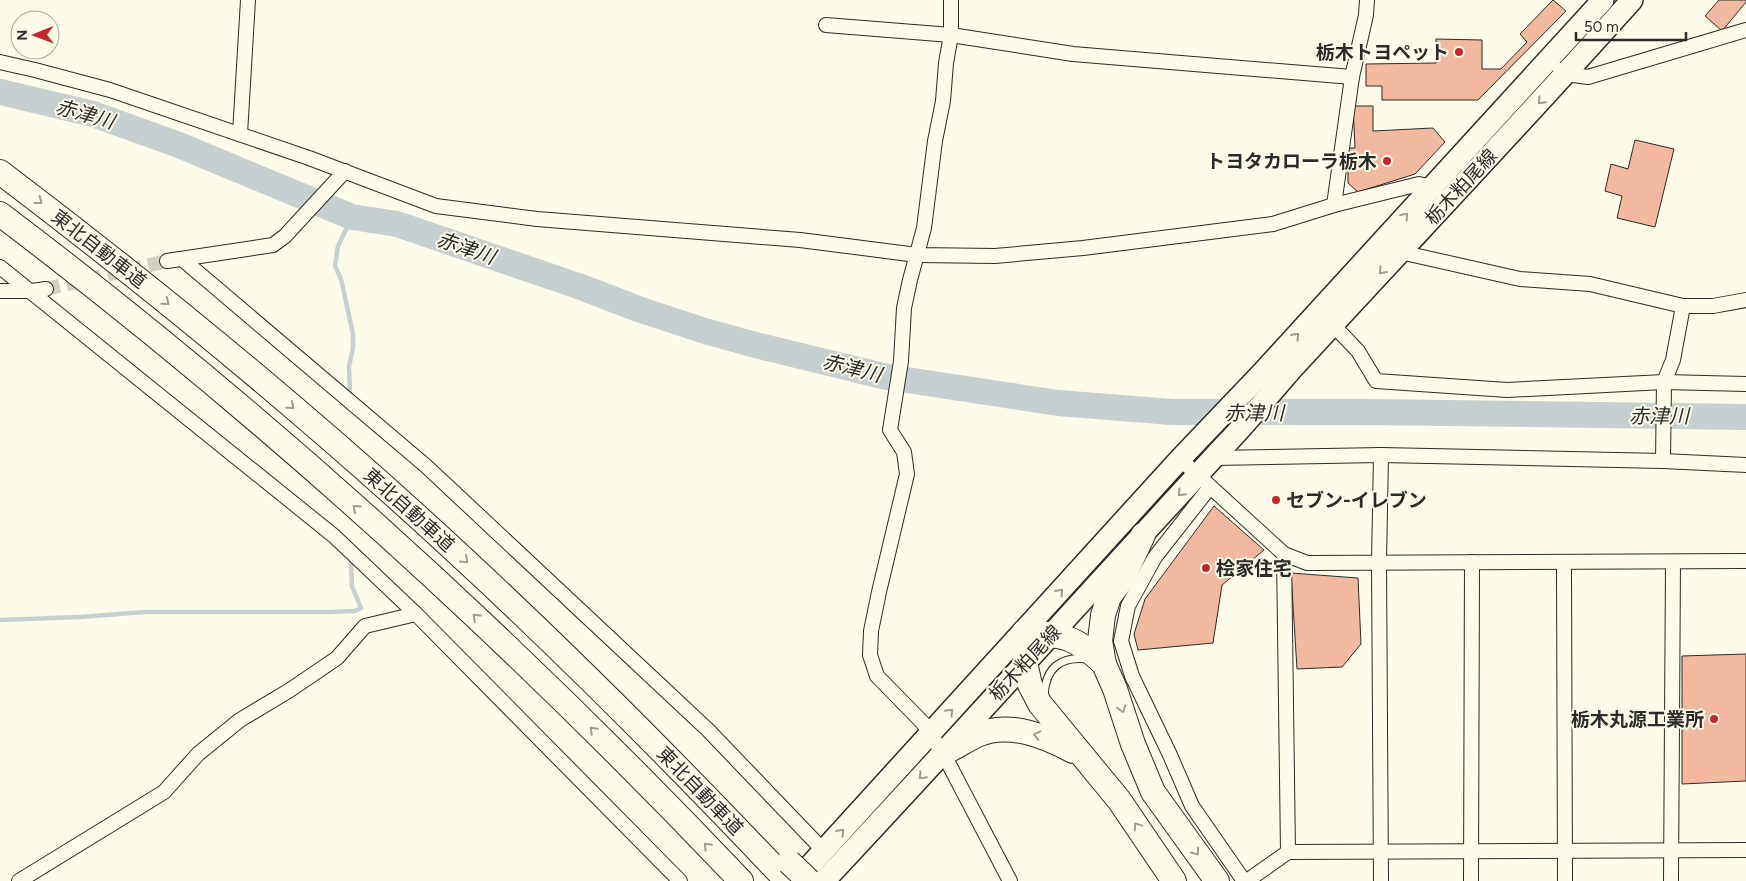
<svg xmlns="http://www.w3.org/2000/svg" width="1746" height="881" font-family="Figtree,'Noto Sans JP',sans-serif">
<rect width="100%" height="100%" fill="#fdfbea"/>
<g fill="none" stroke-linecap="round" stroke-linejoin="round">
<g stroke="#c7d0d0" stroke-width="4.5">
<polyline points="350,393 349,366 353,348 353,334 341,279 335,266 338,246 352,217"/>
<polyline points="0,620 80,617 145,612 331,612 355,611 361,608 352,586 351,562"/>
</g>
<polyline stroke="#c7d0d0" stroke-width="26" points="0,92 93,114 179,145 352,217 397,224 581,287 641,310 705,331 759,346 887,377 1058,403 1172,412 1366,412 1746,417"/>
</g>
<g fill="#f2b8a0" stroke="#2b2b2b">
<polygon points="1553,0 1566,11 1478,100 1382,100 1382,86 1366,86 1366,64 1436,63 1436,39 1482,40 1482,69 1501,69 1527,42 1520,34"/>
<polygon points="1719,0 1746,0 1746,2 1722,31 1705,16"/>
<polygon points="1353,106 1373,106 1373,131 1433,128 1445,142 1415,174 1358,192 1348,183 1348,148 1355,148"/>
<polygon points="1635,140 1674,149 1655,227 1617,218 1622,196 1605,191 1611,164 1628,169"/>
<polygon points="1214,506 1264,550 1222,585 1213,643 1138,650 1134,634 1145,599"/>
<polygon points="1291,573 1358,578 1361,644 1342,667 1297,669"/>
<polygon points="1746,654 1746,781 1682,784 1682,656"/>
</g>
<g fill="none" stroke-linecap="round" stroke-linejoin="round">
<polyline stroke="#d3d1c4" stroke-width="14" stroke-dasharray="14 7" stroke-linecap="butt" points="46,289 167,261"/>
<g stroke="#2b2b2b" stroke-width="9">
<path id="lane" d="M1044 695C1046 667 1061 656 1088 659"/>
</g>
<g stroke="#2b2b2b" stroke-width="16">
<g id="street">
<polyline points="951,0 951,35 946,63 943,101 935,141 924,228 910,280 904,308 901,361 890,430 904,452 907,474 879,592 871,631 870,655 877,676 923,723 943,753 1010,881"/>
<polyline points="826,25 951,35 1073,54 1352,77"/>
<polyline points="0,62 35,70 110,90 309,158 436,206 537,219 800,240 917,255 995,256 1083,248 1273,224 1334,205 1419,184 1432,187 1436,190"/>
<polyline points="1560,70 1566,74 1588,77 1746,30"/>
<polyline points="240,134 248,0"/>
<polyline points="1334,205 1352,77 1366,15 1367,0"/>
<polyline points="1400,252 1520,279 1590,284 1683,306 1713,306 1746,300"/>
<polyline points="182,259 426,466 708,730 824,851"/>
<polyline points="167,261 273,245 285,236 345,171"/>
<polyline points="0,267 334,536 416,614 680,881"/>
<polyline points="0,291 32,291 46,289"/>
<polyline points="1333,325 1358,351 1376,381 1507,390 1664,382 1746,384"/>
<polyline points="1381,455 1379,562 1381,881"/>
<polyline points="1213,458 1381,455 1663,461 1746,465"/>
<polyline points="1180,459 1284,554 1307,563 1746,561"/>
<polyline points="1663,461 1664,382 1673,360 1683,306"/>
<polyline points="1210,487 1155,557 1128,606 1121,641 1132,676 1170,755 1192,806 1244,881"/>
<polyline points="1284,554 1288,852"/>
<polyline points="1564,562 1565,881"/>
<polyline points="19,881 164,792 198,754 240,720 290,690 337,658 365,626 416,614"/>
<polyline points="1247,881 1288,852 1746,850"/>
<polyline points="1471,881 1472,562"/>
<polyline points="1671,881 1673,562"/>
</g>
</g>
<g stroke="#2b2b2b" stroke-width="24">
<g id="primary">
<polyline points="796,881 1180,459 1263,372 1603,0"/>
<path d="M824 881C960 736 1092 589 1227 443 1249 420 1269 395 1290 371 1404 247 1520 125 1632 0"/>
</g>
</g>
<g stroke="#2b2b2b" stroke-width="26">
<g id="highway">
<path d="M0 172C161 294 318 423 466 561 577 664 683 771 787 881"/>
<path d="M0 214C266 415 512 640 741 881"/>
<polyline points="1143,535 1123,578 1109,597 1103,615 1100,641 1104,664 1115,689 1133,744 1153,792 1217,881"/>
<path d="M1104 664C1075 636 1063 635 1024 632L1025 662 1030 685 1040 704 1119 800 1174 881"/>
<path d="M943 753C955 748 966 740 977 735 1009 721 1045 736 1073 751"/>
</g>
</g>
<use href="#lane" stroke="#fdfbea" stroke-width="7"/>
<use href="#street" stroke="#fdfbea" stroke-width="14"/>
<use href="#primary" stroke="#fdfbea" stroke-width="21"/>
<use href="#highway" stroke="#fdfbea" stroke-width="24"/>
<g stroke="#2b2b2b" stroke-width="26" stroke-linecap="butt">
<polyline id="highway-bridge" points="789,862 809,881"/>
</g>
<use href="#highway-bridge" stroke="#fdfbea" stroke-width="24"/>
</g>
<defs><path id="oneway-chevron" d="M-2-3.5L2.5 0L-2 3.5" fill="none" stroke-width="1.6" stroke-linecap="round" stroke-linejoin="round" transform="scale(1.25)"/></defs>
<g stroke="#9e9d94">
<use href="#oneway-chevron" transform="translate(1541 101) rotate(133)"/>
<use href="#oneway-chevron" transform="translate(39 201) rotate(37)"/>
<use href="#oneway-chevron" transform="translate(1405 216) rotate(-48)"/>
<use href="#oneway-chevron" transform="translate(1382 271) rotate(132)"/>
<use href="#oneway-chevron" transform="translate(166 302) rotate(39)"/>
<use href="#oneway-chevron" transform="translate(1296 336) rotate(-48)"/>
<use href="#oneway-chevron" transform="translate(291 406) rotate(40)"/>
<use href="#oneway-chevron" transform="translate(1181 493) rotate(134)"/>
<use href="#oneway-chevron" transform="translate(356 508) rotate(-138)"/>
<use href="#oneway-chevron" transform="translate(465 560) rotate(43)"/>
<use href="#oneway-chevron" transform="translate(1060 592) rotate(-48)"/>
<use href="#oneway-chevron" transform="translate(476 617) rotate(-136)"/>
<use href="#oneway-chevron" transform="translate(1122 709) rotate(73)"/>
<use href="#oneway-chevron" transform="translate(950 712) rotate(-47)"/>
<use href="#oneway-chevron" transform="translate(593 730) rotate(-135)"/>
<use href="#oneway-chevron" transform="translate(1037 735) rotate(-167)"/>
<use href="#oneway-chevron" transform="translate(922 776) rotate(133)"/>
<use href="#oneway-chevron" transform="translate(1137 826) rotate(-124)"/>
<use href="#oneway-chevron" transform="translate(841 832) rotate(-48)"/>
<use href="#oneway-chevron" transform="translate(707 846) rotate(-134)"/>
<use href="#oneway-chevron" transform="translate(1196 852) rotate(54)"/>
</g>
<g fill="#c62828" stroke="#fdfbea" stroke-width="2">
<circle cx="1459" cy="52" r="5"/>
<circle cx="1387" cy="161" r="5"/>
<circle cx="1276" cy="500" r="5"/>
<circle cx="1206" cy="568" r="5"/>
<circle cx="1714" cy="719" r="5"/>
</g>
<g text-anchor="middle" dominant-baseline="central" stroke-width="4" stroke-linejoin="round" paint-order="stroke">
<g font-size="19" font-weight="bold" fill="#2b2b2b" stroke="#fdfbea" text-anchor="end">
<text x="1449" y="52">栃木トヨペット</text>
<text x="1377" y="161">トヨタカローラ栃木</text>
<text x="1286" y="500" text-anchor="start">セブン-イレブン</text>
<text x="1216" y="568" text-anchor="start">桧家住宅</text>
<text x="1704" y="719">栃木丸源工業所</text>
</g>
<g font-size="19" fill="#2b2b2b" stroke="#fdfbea">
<text transform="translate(1461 187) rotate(-47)">栃木粕尾線</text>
<text transform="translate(99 249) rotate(38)">東北自動車道</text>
<text transform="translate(409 510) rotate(42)">東北自動車道</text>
<text transform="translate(1025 663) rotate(-47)">栃木粕尾線</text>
<text transform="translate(700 791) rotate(46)">東北自動車道</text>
</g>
<g font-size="20" font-style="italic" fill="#2b2b2b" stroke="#fdfbea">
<text transform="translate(85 114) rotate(16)">赤津川</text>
<text transform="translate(466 248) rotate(19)">赤津川</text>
<text transform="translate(852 368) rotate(14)">赤津川</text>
<text x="1254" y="413">赤津川</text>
<text x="1659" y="416">赤津川</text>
</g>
</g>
<g transform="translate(35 35) rotate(269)"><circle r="24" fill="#fdfbea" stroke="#a9a89e"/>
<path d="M0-4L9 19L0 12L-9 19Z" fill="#c62828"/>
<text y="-8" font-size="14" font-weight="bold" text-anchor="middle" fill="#2b2b2b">N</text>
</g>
<path d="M1576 32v8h110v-8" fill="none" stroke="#2b2b2b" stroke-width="2.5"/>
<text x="1584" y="32" font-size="15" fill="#2b2b2b" stroke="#fdfbea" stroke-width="4" paint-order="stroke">50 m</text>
</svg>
